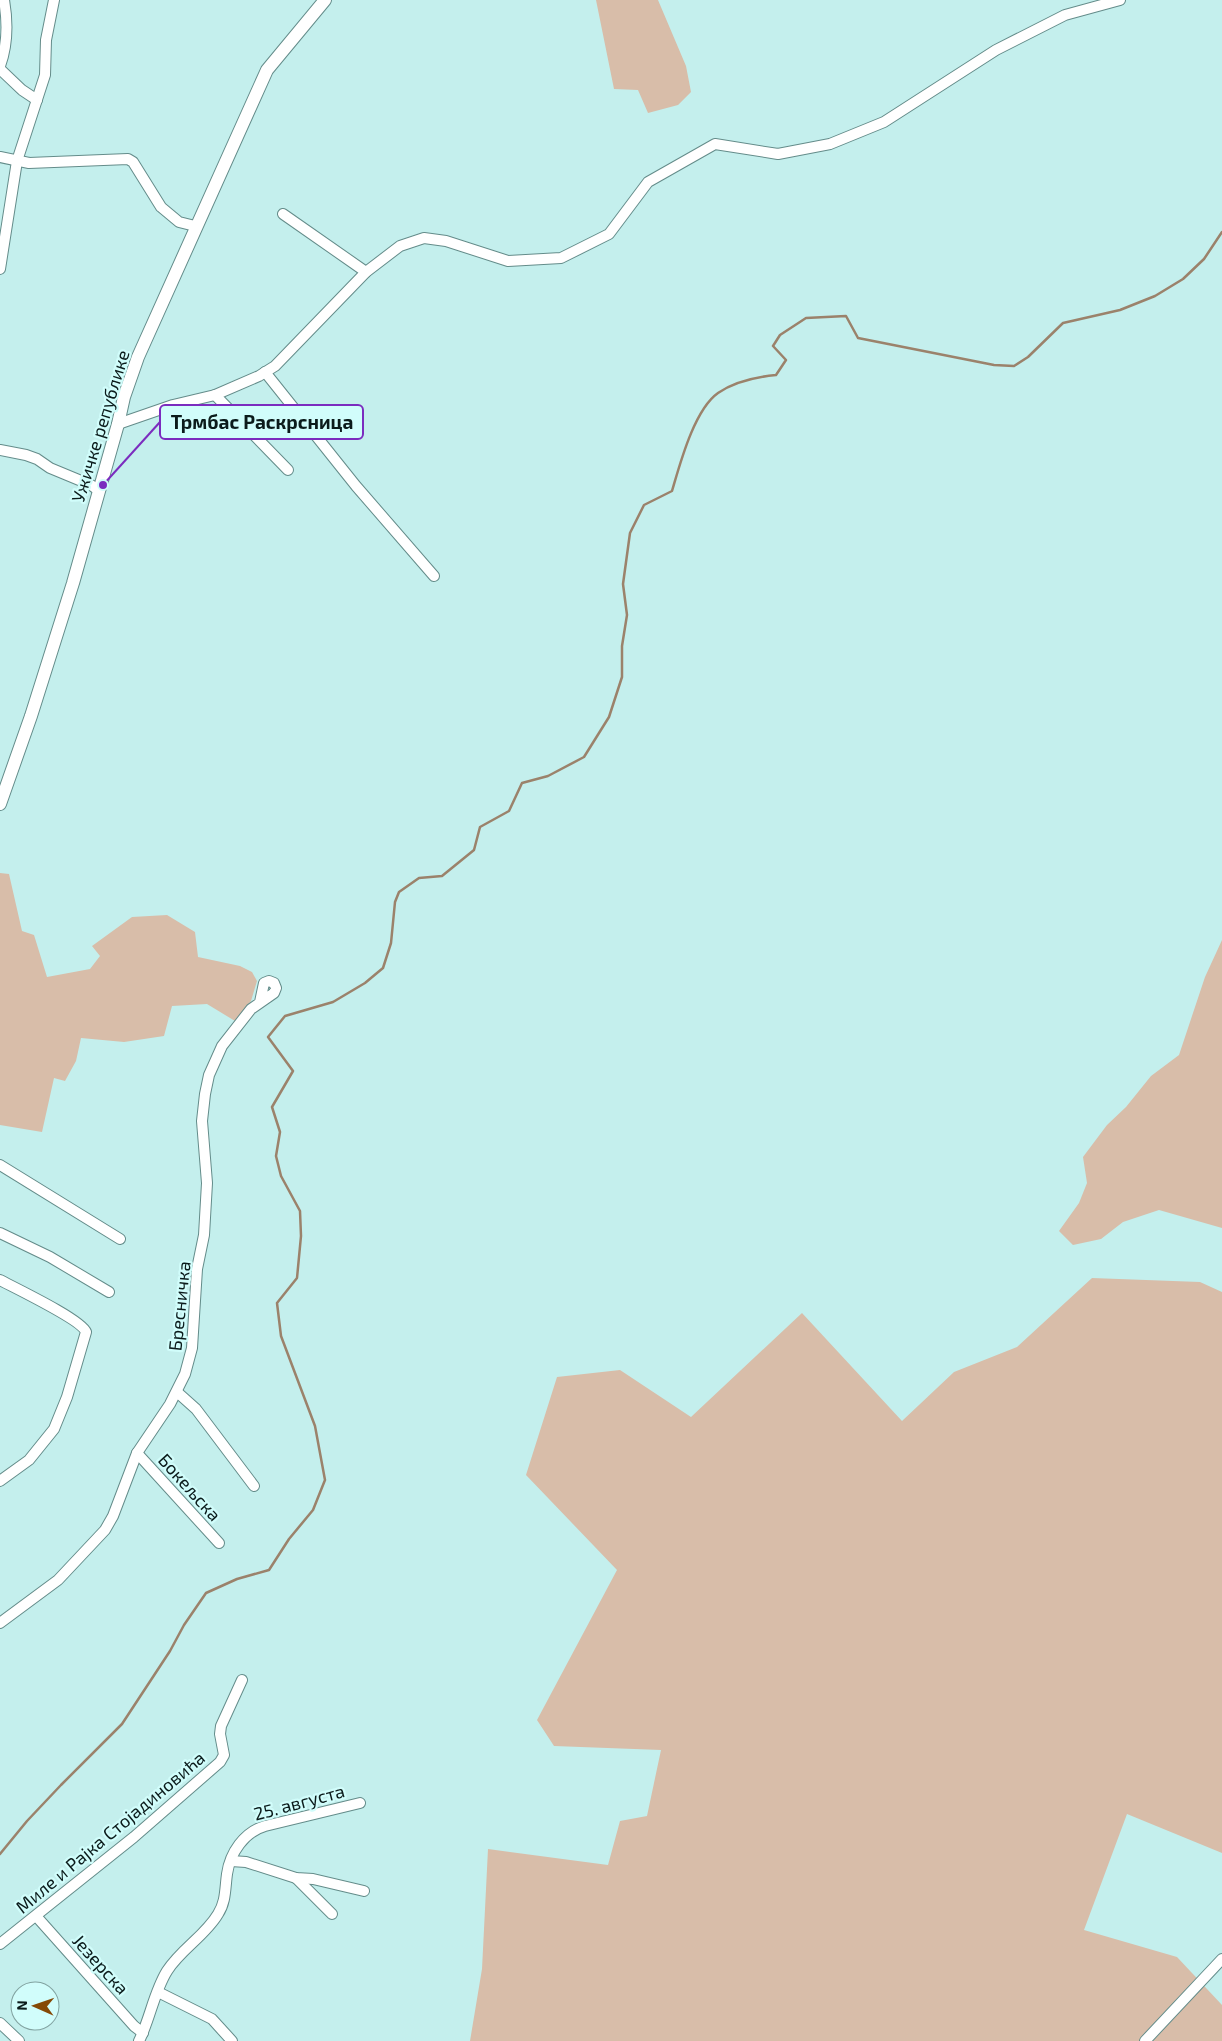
<svg xmlns="http://www.w3.org/2000/svg" width="1222" height="2041" font-family="'Exo 2',sans-serif">
<rect width="100%" height="100%" fill="#c4efed"/>
<g fill="#d8bda9">
<polygon points="596,0 658,0 686,66 691,92 678,105 648,113 638,90 614,89"/>
<polygon points="0,873 9,874 22,931 34,935 47,977 90,969 100,956 92,946 132,917 167,915 195,932 198,957 240,966 252,972 257,981 251,1001 235,1021 207,1004 172,1006 164,1036 124,1042 81,1038 76,1061 65,1081 54,1078 42,1132 0,1125"/>
<polygon points="1222,940 1222,1228 1159,1210 1123,1222 1101,1239 1073,1245 1059,1231 1079,1203 1087,1183 1083,1157 1107,1125 1126,1107 1151,1076 1179,1055 1205,977"/>
<polygon points="1092,1278 1200,1282 1222,1292 1222,1853 1127,1814 1084,1930 1177,1957 1222,2005 1222,2041 470,2041 482,1969 488,1849 608,1865 620,1821 647,1816 661,1750 554,1746 537,1720 617,1570 526,1475 557,1377 620,1370 691,1417 802,1313 902,1421 954,1372 1017,1347"/>
</g>
<g fill="none" stroke-linecap="round" stroke-linejoin="round">
<path stroke="#9b826b" stroke-width="2.5" d="M0 1854 27 1821 61 1785 122 1724 170 1651 184 1625 206 1593 237 1579 269 1570 289 1539 313 1510 325 1480 315 1426 281 1336 277 1303 297 1278 301 1236 300 1211 281 1176 276 1156 280 1132 272 1107 293 1071 268 1037 285 1016 333 1002 365 983 383 968 391 943 395 902 399 892 419 878 442 876 474 850 480 827 509 811 522 783 548 776 584 757 609 717 622 677V646L627 615 623 584 630 533 644 505 672 491C680 464 694 410 718 393 734 382 756 377 776 375L786 360 773 346 780 335 806 318 846 316 858 338 994 365 1014 366 1028 357 1063 323 1120 310 1155 296 1183 279 1204 259 1222 232"/>
<g stroke="#648c8a" stroke-width="12">
<g id="minor">
<path d="M0 66C8 44 8 23 4 0"/>
<polyline points="0,69 22,90 37,100"/>
<polyline points="0,157 29,163 128,159 133,162 161,207 179,222 195,226"/>
<polyline points="283,214 366,272"/>
<polyline points="0,269 17,161 45,75 46,40 54,0"/>
<polyline points="265,372 356,486 434,576"/>
<polyline points="215,395 288,470"/>
<polyline points="118,424 173,405 215,395 259,376 275,366 366,272 400,246 424,238 446,241 508,261 561,258 609,234 648,182 715,144 778,154 830,144 884,122 996,50 1065,15 1120,0"/>
<polyline points="0,450 26,455 37,459 50,468 91,485 98,490"/>
<polyline points="0,1165 120,1239"/>
<polyline points="0,1233 50,1257 109,1292"/>
<path d="M0 1280C15 1288 82 1320 86 1332L67 1397 54 1429 29 1460 0 1481"/>
<polyline points="177,1392 196,1409 254,1486"/>
<polyline points="137,1453 219,1543"/>
<polyline points="0,1623 58,1580 105,1530 113,1516 137,1453 170,1404 185,1374 192,1348 197,1269 204,1235 207,1183 202,1121 205,1094 209,1075 222,1046 251,1009 274,993 276,988 274,983 269,981 264,983 260,1002"/>
<polyline points="231,1861 246,1862 296,1878 313,1879 364,1891"/>
<polyline points="296,1878 332,1914"/>
<polyline points="36,1916 134,2026 143,2033"/>
<polyline points="0,1944 134,1837 220,1762 224,1755 220,1734 221,1726 242,1680"/>
<polyline points="158,1992 212,2019 232,2041"/>
<polyline points="0,2023 19,2041"/>
<path d="M139 2041C150 2019 154 1992 167 1971 181 1949 205 1936 218 1914 226 1902 225 1888 227 1874 230 1853 244 1832 265 1826L360 1803"/>
<polyline points="1145,2041 1222,1959"/>
</g>
</g>
<g stroke="#648c8a" stroke-width="14">
<polyline id="tertiary" points="0,804 31,716 73,583 118,424 124,397 138,357 267,70 325,0"/>
</g>
<use href="#minor" stroke="#fff" stroke-width="10"/>
<use href="#tertiary" stroke="#fff" stroke-width="12"/>
</g>
<g text-anchor="middle" dominant-baseline="central" stroke-width="4.5" stroke-linejoin="round" paint-order="stroke">
<g font-size="18" fill="#0b1b1b" stroke="#d1fdfb">
<text transform="translate(100 426) rotate(-73)">Ужичке републике</text>
<text transform="translate(179 1306) rotate(-84)">Бресничка</text>
<text transform="translate(190 1487) rotate(48)">Бокељска</text>
<text transform="translate(299 1802) rotate(-15)">25. августа</text>
<text transform="translate(110 1832) rotate(-40)">Миле и Рајка Стојадиновића</text>
<text transform="translate(101 1964) rotate(48)">Језерска</text>
</g>
</g>
<path fill="none" stroke="#7b2cbf" stroke-width="2" d="M103 485L160 422"/>
<circle fill="#7b2cbf" stroke="#d1fdfb" stroke-width="2" cx="103" cy="485" r="5"/>
<rect fill="#d1fdfb" stroke="#7b2cbf" stroke-width="2" x="160" y="405" width="203" height="34" rx="5"/>
<g font-size="19" text-anchor="middle" font-weight="bold" fill="#0b1b1b">
<text x="262" y="429">Трмбас Раскрсница</text>
</g>
<g transform="translate(35 2006) rotate(272)"><circle r="24" fill="#d1fdfb" stroke="#82a3a1"/>
<path d="M0-4L9 19L0 12L-9 19Z" fill="#854906"/>
<text y="-8" font-size="14" font-weight="bold" text-anchor="middle" fill="#0b1b1b">N</text>
</g>
</svg>
